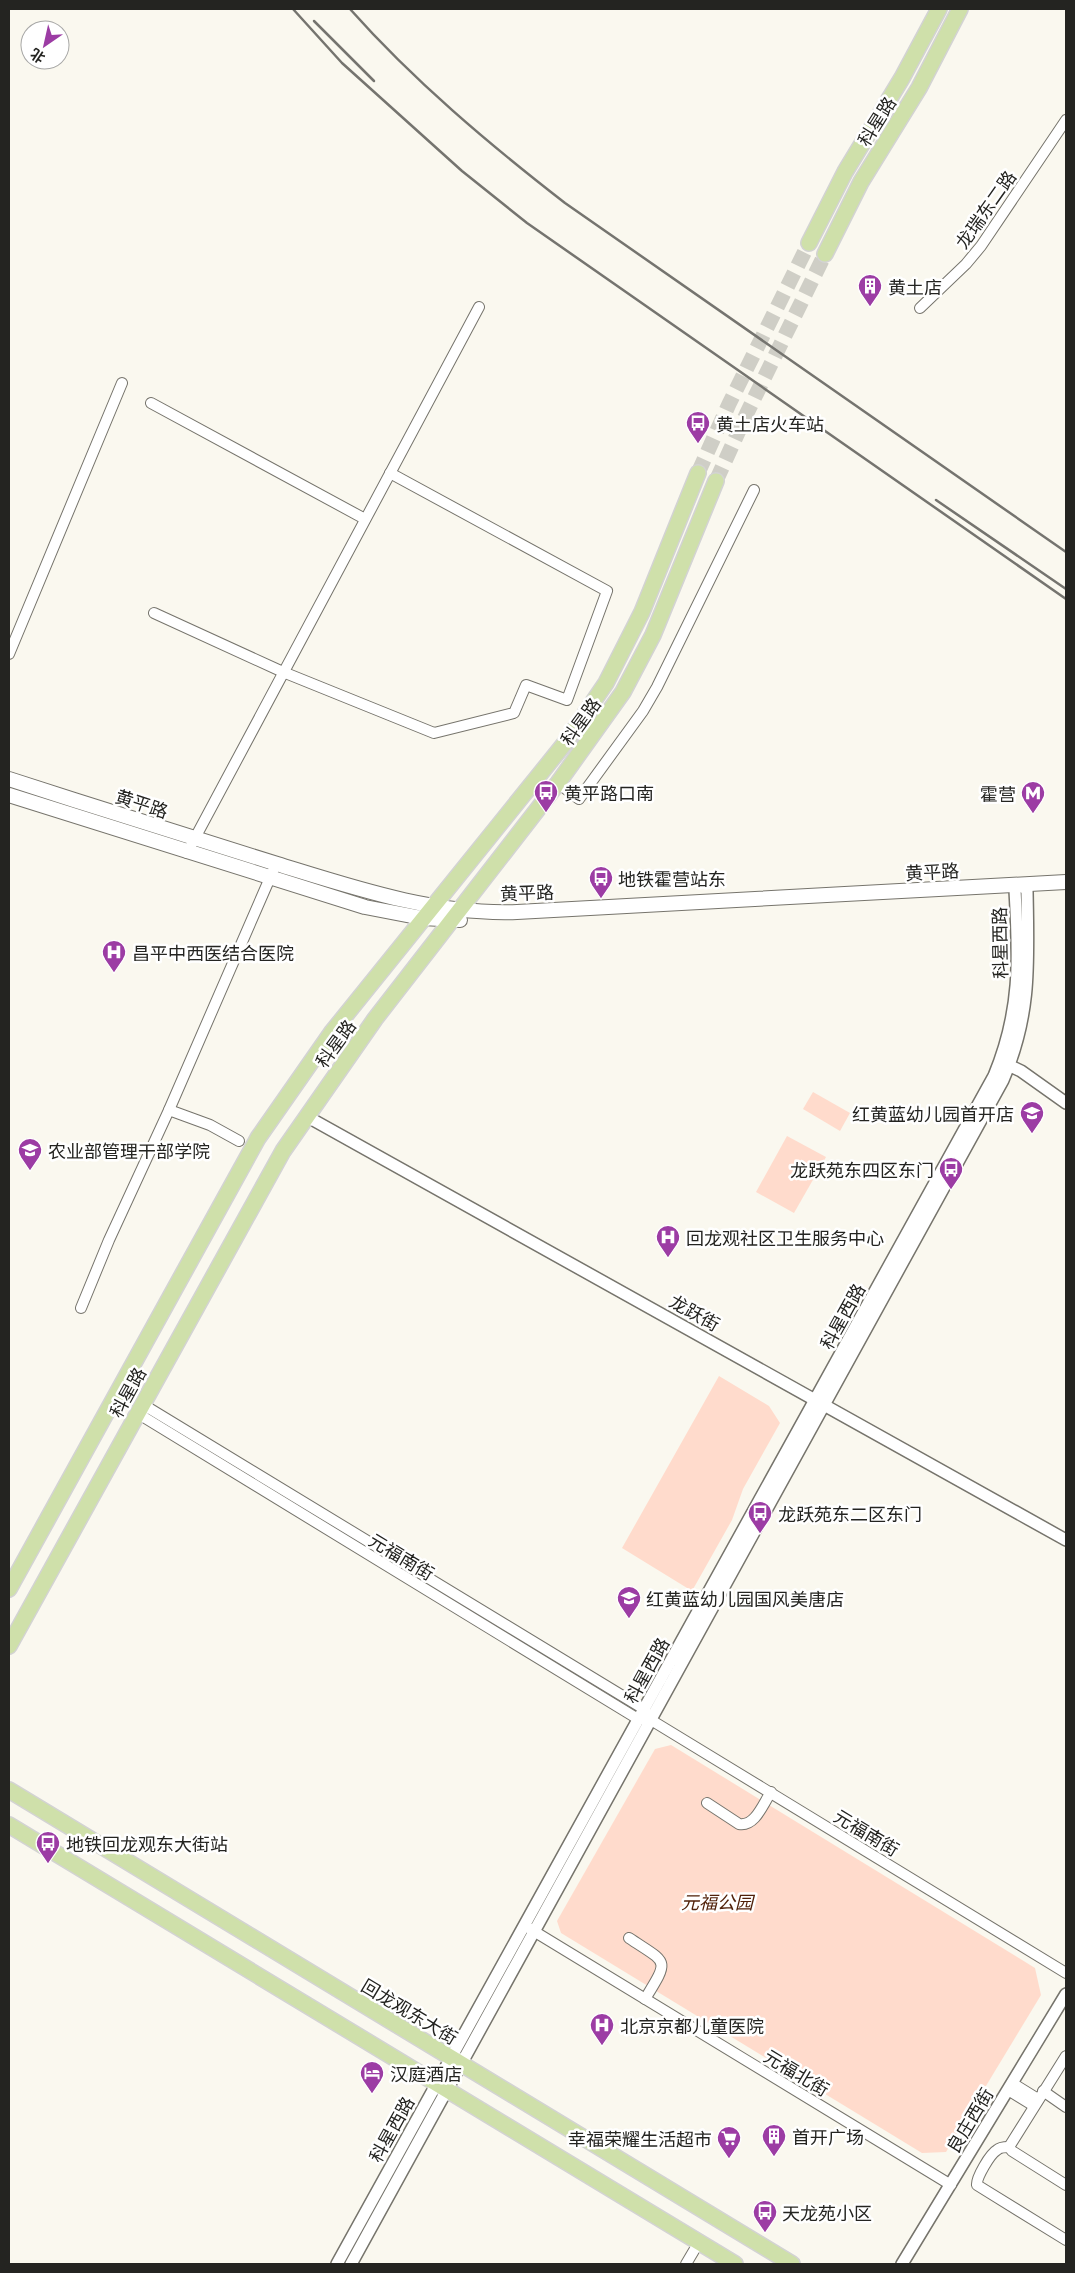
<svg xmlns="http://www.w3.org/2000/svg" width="1075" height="2273" font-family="Literata,'Noto Sans SC',serif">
<rect width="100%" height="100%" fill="#faf8ef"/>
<g fill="#ffdbcc">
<polygon points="813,1092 850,1113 840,1131 803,1109"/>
<polygon points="787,1136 826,1157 794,1213 756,1192"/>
<polygon points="719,1376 769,1406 780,1423 743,1489 732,1520 692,1591 622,1548"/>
<polygon points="671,1745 1035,1968 1041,1995 946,2152 922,2153 561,1933 557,1921 655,1749"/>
</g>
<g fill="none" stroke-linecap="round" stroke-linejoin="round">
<g stroke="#cfcec6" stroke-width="15" stroke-dasharray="15 8" stroke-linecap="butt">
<polyline points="698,473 729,404 809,243"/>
<polyline points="716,481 746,415 825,254"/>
</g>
<g stroke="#76746c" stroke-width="12">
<g id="minor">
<polyline points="920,308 966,264 981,246 1066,120"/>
<polyline points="151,403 365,519"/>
<polyline points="154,613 283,672 434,733 514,713 526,685 567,700 607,591 390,473"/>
<polyline points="9,654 122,383"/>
<polyline points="558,783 579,799 643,711 657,687 754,490"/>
<polyline points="187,853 479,307"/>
<polyline points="169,1110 210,1125 239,1141"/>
<polyline points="81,1308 109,1240 169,1110 276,864"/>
<polyline points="142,1404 644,1709 651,1720 1066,1973"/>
<polyline points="137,1413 638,1719 645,1719"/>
<path d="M707 1803 739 1824C755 1827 763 1804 771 1792"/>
<polyline points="527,1927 951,2185"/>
<path d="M629 1938C668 1964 670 1958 645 1999"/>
<polyline points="1066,2056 1009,2147 1012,2151 1066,2185"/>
<polyline points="1012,2083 1038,2099"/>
<polyline points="1008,2090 1034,2106"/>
<polyline points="1043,2091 1066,2107"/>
<path d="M1009 2147C1005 2147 1000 2147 997 2150 990 2154 976 2178 977 2185L1066 2240"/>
<polyline points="686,2264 699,2242"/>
</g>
</g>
<g stroke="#76746c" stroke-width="14">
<g id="tertiary">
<polyline points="1004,1063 1021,1071 1066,1103"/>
<polyline points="306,1116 1066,1540"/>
<path d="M337 2264 994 1076C1021 1011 1019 960 1015 890L1020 885 1027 890C1028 961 1032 1013 1003 1080L351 2264"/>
<polyline points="902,2264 1066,1994"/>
</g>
</g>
<g stroke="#76746c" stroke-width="16">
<g id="secondary">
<path d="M9 779C98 808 187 836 277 864 355 888 434 915 517 912L1066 882"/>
<polyline points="9,795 365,907 422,918 460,920"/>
</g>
</g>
<g stroke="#d3d3d3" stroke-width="18">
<g id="primary">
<polyline points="809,243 845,172 902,78 939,9"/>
<polyline points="825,254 861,182 919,88 960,9"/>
<polyline points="9,1589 258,1138 332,1032 565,743 606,683 642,612 698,473"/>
<polyline points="9,1646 283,1151 375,1019 558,783 623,692 653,635 716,481"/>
<polyline points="9,1790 792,2264"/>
<polyline points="9,1825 735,2264"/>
</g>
</g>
<use href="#minor" stroke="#fff" stroke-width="10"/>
<use href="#tertiary" stroke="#fff" stroke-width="11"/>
<use href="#secondary" stroke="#fff" stroke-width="14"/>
<use href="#primary" stroke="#cfe0aa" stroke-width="15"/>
<g stroke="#75746f" stroke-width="2.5">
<polyline points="293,9 342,63 462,171 527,223 1066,599"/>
<path d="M350 9C414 81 489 144 565 203L1066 552"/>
<polyline points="314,21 374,81"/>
<polyline points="936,500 1066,589"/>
</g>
</g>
<defs>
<g id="building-pin" transform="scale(1.25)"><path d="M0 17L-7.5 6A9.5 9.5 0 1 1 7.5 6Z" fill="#9c3ca4" stroke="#fff"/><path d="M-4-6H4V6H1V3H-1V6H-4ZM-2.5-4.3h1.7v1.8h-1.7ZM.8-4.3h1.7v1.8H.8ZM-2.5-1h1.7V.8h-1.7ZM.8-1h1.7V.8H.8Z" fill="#fff"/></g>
<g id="bus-pin" transform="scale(1.25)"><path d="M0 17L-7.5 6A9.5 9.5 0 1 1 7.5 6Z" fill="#9c3ca4" stroke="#fff"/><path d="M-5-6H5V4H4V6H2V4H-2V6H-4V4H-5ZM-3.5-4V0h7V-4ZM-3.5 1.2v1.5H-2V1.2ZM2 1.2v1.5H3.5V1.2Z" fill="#fff"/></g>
<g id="metro-pin" transform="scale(1.25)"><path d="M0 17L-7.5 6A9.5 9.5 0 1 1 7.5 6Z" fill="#9c3ca4" stroke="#fff"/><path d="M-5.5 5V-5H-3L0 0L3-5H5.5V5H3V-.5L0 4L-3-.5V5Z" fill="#fff"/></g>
<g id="hospital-pin" transform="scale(1.25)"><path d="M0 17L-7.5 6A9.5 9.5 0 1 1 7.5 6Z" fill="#9c3ca4" stroke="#fff"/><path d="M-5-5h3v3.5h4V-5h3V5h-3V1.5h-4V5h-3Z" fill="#fff"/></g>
<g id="school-pin" transform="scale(1.25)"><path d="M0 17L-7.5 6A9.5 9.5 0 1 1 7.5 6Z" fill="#9c3ca4" stroke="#fff"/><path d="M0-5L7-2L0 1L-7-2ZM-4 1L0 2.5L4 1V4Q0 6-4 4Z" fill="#fff"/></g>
<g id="hotel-pin" transform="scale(1.25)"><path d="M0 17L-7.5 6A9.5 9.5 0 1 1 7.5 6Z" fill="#9c3ca4" stroke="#fff"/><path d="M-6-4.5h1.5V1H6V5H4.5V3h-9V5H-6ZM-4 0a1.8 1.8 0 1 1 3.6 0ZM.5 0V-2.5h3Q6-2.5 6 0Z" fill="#fff"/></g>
<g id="supermarket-pin" transform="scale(1.25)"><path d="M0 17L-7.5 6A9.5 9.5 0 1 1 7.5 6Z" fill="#9c3ca4" stroke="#fff"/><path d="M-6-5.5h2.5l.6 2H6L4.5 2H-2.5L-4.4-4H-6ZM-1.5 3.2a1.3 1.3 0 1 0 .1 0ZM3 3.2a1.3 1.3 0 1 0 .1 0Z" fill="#fff"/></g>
</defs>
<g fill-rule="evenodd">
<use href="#building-pin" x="870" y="286"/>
<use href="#bus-pin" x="698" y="423"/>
<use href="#bus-pin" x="546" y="792"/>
<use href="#metro-pin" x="1033" y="793"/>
<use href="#bus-pin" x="601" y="878"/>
<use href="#hospital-pin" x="114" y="952"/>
<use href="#school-pin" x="1032" y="1113"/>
<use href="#school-pin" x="30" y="1150"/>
<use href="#bus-pin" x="951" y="1169"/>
<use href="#hospital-pin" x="668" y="1237"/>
<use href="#bus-pin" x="760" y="1513"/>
<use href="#school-pin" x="629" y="1598"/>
<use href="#bus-pin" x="48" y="1843"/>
<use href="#hospital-pin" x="602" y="2025"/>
<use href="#hotel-pin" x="372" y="2073"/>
<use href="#building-pin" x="774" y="2136"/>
<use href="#supermarket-pin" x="729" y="2138"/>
<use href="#bus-pin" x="765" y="2212"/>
</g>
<g text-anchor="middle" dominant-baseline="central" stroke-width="5" stroke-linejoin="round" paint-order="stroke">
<g font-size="18" fill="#242421" stroke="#fff">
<text transform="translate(876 121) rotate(-58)">科星路</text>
<text transform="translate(985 209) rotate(-55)">龙瑞东二路</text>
<text transform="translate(580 721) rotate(-54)">科星路</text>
<text transform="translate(142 803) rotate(18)">黄平路</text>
<text transform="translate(932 871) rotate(-3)">黄平路</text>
<text transform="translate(527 892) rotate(-2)">黄平路</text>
<text transform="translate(999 943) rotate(-91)">科星西路</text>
<text transform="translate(335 1043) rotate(-54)">科星路</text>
<text transform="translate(695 1312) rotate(29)">龙跃街</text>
<text transform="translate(842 1316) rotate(-61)">科星西路</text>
<text transform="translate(127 1392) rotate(-61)">科星路</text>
<text transform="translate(402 1556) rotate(31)">元福南街</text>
<text transform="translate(646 1670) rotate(-61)">科星西路</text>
<text transform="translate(867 1832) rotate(31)">元福南街</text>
<text transform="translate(410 2011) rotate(31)">回龙观东大街</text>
<text transform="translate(797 2072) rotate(31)">元福北街</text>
<text transform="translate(969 2120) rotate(-59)">良庄西街</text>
<text transform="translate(391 2129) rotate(-61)">科星西路</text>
</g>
<g font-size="18" fill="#242421" stroke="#fff" text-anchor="start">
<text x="888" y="286">黄土店</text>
<text x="716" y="423">黄土店火车站</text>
<text x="564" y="792">黄平路口南</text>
<text x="1016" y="793" text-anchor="end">霍营</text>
<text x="618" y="878">地铁霍营站东</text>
<text x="132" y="952">昌平中西医结合医院</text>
<text x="1014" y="1113" text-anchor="end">红黄蓝幼儿园首开店</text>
<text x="48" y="1150">农业部管理干部学院</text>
<text x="934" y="1169" text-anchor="end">龙跃苑东四区东门</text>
<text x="686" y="1237">回龙观社区卫生服务中心</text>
<text x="778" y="1513">龙跃苑东二区东门</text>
<text x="646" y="1598">红黄蓝幼儿园国风美唐店</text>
<text x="66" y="1843">地铁回龙观东大街站</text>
<text x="620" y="2025">北京京都儿童医院</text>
<text x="390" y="2073">汉庭酒店</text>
<text x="792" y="2136">首开广场</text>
<text x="712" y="2138" text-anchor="end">幸福荣耀生活超市</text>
<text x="782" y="2212">天龙苑小区</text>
</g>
<g font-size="18" font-style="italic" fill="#502109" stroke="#fff">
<text x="717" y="1901">元福公园</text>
</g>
</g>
<rect width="1075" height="2273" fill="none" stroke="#242421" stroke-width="20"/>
<g transform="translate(45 45) rotate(214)"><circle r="24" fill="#ffffff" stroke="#a7a7a6"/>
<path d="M0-4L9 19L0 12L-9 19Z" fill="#9c3ca4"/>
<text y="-8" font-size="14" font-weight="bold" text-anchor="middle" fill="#242421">北</text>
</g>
</svg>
